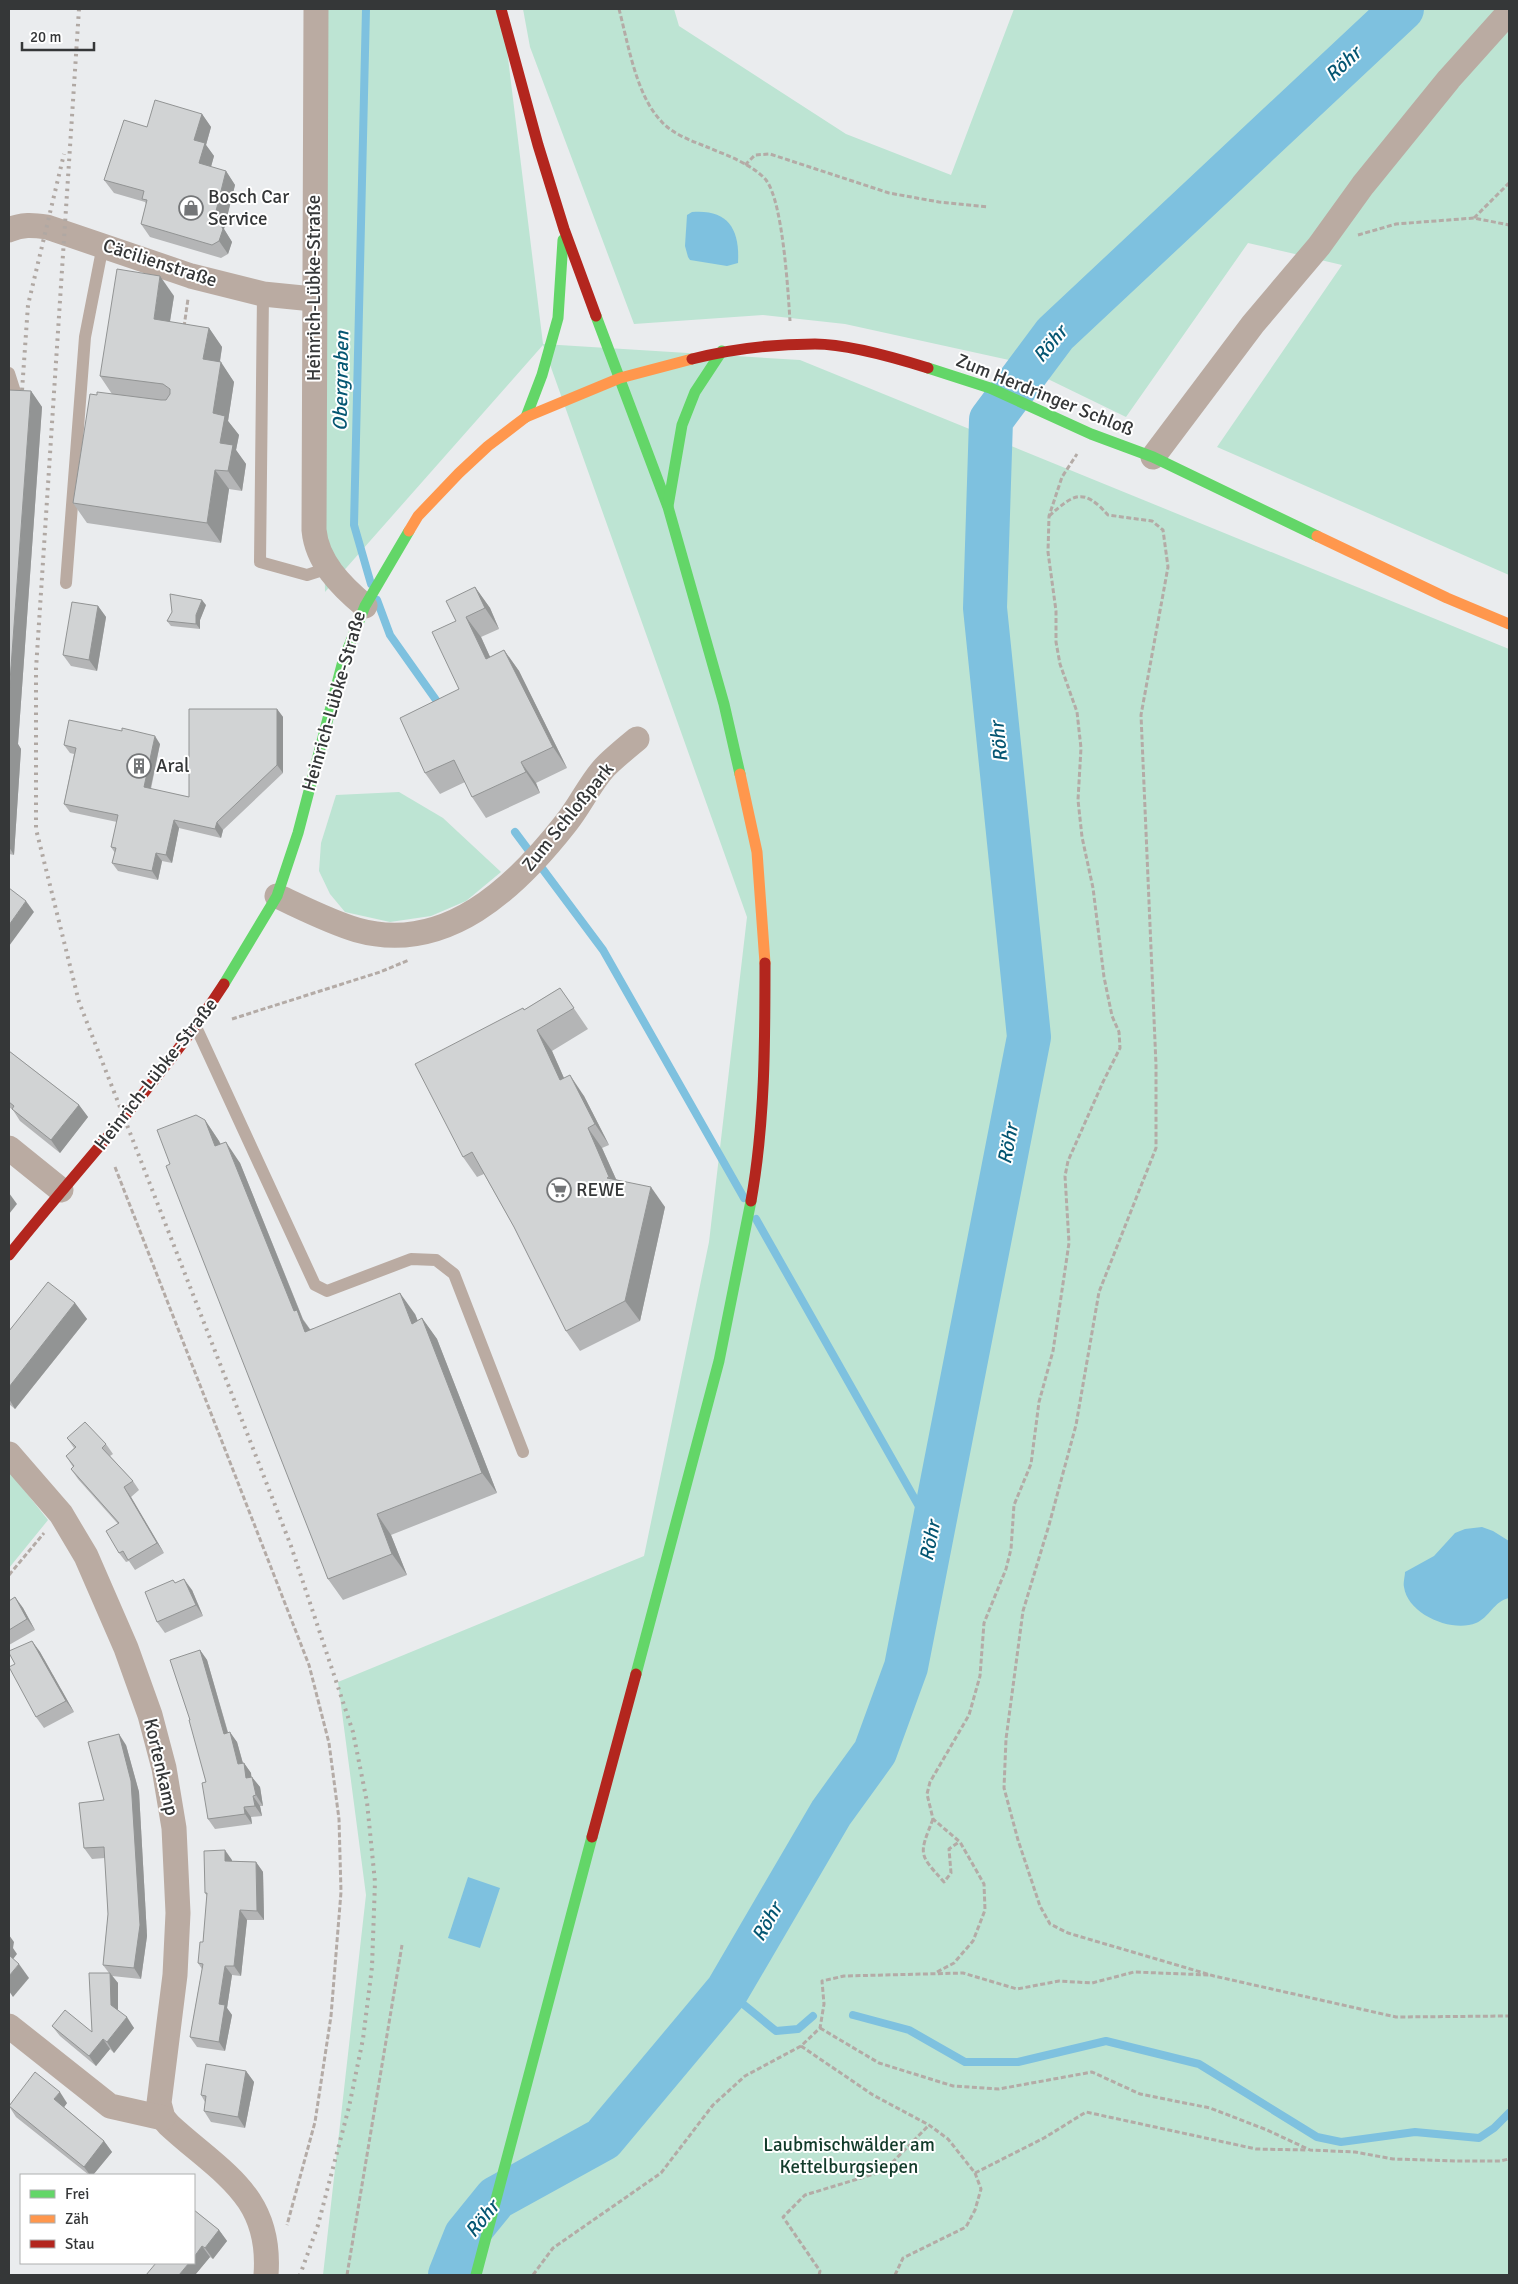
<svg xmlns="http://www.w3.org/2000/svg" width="1518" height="2284" font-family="Signika,sans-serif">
<rect width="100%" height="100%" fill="#eaecee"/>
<g fill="#bde4d3">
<polygon points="316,9 502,9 543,344 800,360 1509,649 1509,2275 323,2275 366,1895 338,1682 644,1556 709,1242 747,917 543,345 325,592"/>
<polygon points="523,9 674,9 679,26 846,134 951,175 1014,9 1509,9 1509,575 1217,447 1342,265 1248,243 1126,417 1009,360 845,324 763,315 634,324 530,47"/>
<polygon points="399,792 443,818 501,872 466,901 431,916 390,922 345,912 330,894 319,871 321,843 336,795"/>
<polygon points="9,1471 48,1520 9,1568"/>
</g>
<g fill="#7ec1df">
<path d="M692 212C728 209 740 229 738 263L727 266 690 260 688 257 685 246 687 215Z"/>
<path d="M1482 1527 1493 1531 1509 1541V1598C1494 1601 1489 1618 1476 1623 1453 1633 1408 1615 1404 1587 1403 1583 1405 1576 1405 1572L1434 1556 1455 1533 1465 1529Z"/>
<polygon points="468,1877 500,1888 480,1948 448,1938"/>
</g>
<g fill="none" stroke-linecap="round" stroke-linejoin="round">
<g stroke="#7ec1df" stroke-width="8">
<polyline points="366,9 354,525 371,584"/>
<polyline points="377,600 390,635 441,707"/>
<polyline points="515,832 603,950 744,1198"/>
<polyline points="756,1219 933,1531"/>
<polyline points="727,1991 776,2031 798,2029 813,2016"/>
<polyline points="853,2015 909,2030 965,2062 1018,2062 1106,2041 1199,2064 1317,2137 1341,2142 1415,2132 1479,2138 1494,2128 1509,2113"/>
</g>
<polyline stroke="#7ec1df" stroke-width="44" points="450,2275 466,2235 496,2198 603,2139 727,1991 831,1813 875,1752 906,1667 1029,1037 985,608 991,420 1055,334 1402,9"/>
<g stroke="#b4aba6" stroke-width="3" stroke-dasharray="5 2.5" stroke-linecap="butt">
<path d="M619 9C628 43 636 95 661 121 672 134 692 141 707 147 726 155 752 164 766 180 783 202 788 291 790 321"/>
<polyline points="745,165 755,155 770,154 889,193 939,202 988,207"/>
<polyline points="1474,218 1509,183"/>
<polyline points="1358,235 1396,224 1474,218 1509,225"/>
<polyline points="184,327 188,299"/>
<path d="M1049 516C1074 494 1083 487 1108 515L1152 521 1163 530 1168 567 1141 715 1156 1065V1148L1099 1292 1076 1425 1049 1525 1023 1611 1006 1739 1004 1788 1018 1840 1040 1906 1050 1924 1068 1933 1214 1976 1396 2017 1509 2016"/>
<polyline points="232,1019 380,972 409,960"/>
<polyline points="115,1167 309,1665 329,1743 339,1819 341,1892 331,2016 315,2122 287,2225"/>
<polyline points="9,1575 44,1533"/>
<path d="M933 1819C919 1855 918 1853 944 1882L951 1873 949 1849 959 1842"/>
<polyline points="937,1972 954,1963 973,1941 985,1910 984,1884 960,1842 933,1819 927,1794 930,1782 969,1715 980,1676 984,1623 1006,1569 1011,1549 1014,1505 1031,1464 1039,1402 1053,1351 1069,1243 1065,1176 1068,1161 1103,1082 1120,1048 1119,1032 1112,1016 1104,977 1093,888 1082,837 1078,800 1081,748 1077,712 1060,664 1056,642 1056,611 1048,552 1049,516 1062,477 1077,454"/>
<polyline points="820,2028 879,2063 953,2086 999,2089 1092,2072 1140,2094 1210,2108 1267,2130 1310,2150 1355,2152 1393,2159 1457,2161 1500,2161 1509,2159"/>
<polyline points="801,2046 873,2095 929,2125 948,2139 975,2173 981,2189 975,2210 966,2227 903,2258 895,2275"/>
<polyline points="975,2173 1044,2138 1086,2112 1256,2149 1307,2150"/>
<polyline points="347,2275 402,1945"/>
<polyline points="533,2275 553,2248 661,2173 713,2105 745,2076 801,2046 820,2028 824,2004 822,1981 844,1976 963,1973 1017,1989 1059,1981 1092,1983 1134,1972 1209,1975"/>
<polyline points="819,2275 820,2271 783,2217 805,2195 884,2171 929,2125"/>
</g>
<g stroke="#baaba2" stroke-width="12">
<polyline points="263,294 260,562 307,575 329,568"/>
<polyline points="9,373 16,395"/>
<polyline points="66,583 85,337 103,245"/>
<polyline points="196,1027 315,1285 327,1291 411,1259 436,1260 454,1274 523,1452"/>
</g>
<g stroke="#baaba2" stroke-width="25">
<path d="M316 9 314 530C317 562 341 586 365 606"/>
<path d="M9 230C22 224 33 225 47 227L191 276 263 294 313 299"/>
<polyline points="1153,457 1253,324 1319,246 1363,185 1449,79 1509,12"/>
<path d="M277 896C303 908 330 922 357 930 446 955 516 887 566 823 580 806 590 783 605 767 615 757 626 748 637 739"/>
<polyline points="9,1148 61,1190"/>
<path d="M9 1454 61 1514 86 1556 126 1648 150 1715 164 1768 174 1828 178 1913 175 1975 159 2103 163 2118 169 2125C221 2173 272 2195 266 2275"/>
<polyline points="9,2026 110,2106 163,2118"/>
</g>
<g stroke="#63d668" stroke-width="11">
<polyline points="596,316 668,507 724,704 740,774"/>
<polyline points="928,368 990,388 1091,434 1153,457 1317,536"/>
<polyline points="526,417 542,375 558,318 563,240"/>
<polyline points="668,506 682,425 695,392 722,351"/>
<polyline points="224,984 277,896 298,833 343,661 365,606 409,531"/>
<polyline points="636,1674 719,1361 751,1201"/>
<polyline points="476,2275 592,1837"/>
</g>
<g stroke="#ff974d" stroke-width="11">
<polyline points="409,531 418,516 459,473 488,446 526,417 620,378 692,359"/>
<polyline points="1317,536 1447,598 1509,624"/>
<polyline points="740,774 757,852 765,963"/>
</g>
<g stroke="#b3261e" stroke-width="11">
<polyline points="501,9 538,145 564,229 596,316"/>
<path d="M692 359C731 349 774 344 815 344 848 344 896 358 928 368"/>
<path d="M751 1201C765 1123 765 1042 765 963"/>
<path d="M9 1255C81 1165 161 1081 224 984"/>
<polyline points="592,1837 636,1674"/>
</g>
<g stroke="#b0a8a3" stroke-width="4" stroke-dasharray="2.5 5" stroke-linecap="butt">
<polyline points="79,9 36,669 36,829 79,1002 291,1546 353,1732 367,1802 375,1882 372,1967 363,2039 349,2107 318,2225 300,2275"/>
<polyline points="21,405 28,305 64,154"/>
</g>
</g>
<g fill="#b4b5b6">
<polygon points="202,114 211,127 206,145 214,156 211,167 226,171 235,185 224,229 232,242 228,254 221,258 150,237 141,224 146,204 145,202 114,193 104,180 147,127"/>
<polygon points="174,296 170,322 209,328 222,347 220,362 234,382 228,421 239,435 236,450 246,464 242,491 229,489 221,543 87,523 73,503 97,395 112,394 100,376"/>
<polygon points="9,390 31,391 42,407 18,744 21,749 14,855 9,854"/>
<polygon points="475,587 490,608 499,629 481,637 490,657 504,650 519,671 567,768 536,783 540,793 486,818 472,797 465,782 440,794 425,773 459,689 456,621"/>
<polygon points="206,605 200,620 200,629 171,626 167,621"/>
<polygon points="98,606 106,617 97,671 71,666 63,655"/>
<polygon points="277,709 283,717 283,773 223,830 221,838 179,828 172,863 162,861 158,880 118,871 112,863 115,853 111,847 117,822 70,812 64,804 74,754 70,753 64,745 160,744 151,789 189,797"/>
<polygon points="560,988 588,1029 552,1051 564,1078 584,1096 609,1145 602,1148 616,1179 665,1207 640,1321 580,1351 566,1331 514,1227 484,1174 477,1177 463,1157 524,1010"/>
<polygon points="9,1051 79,1105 88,1117 60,1153 20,1121 13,1110 9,1107"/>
<polygon points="205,1120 221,1144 240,1163 303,1319 310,1329 415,1314 418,1321 422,1318 437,1339 497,1493 391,1535 407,1575 343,1600 328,1579"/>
<polygon points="75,1303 87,1319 15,1409 9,1404 9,1331"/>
<polygon points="67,1438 106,1444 113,1454 110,1456 133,1481 139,1490 131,1497 164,1553 135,1570 129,1561 126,1562 119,1553 118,1524 78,1479 71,1469 73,1467 66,1456 74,1448"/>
<polygon points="175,1583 192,1590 203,1616 165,1633 157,1622"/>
<polygon points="15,1597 23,1608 35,1630 9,1645 9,1601"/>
<polygon points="32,1641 40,1652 74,1712 44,1728 36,1717 15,1664"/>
<polygon points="200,1650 207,1660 228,1732 237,1742 243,1763 244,1763 251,1773 251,1777 260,1787 263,1806 260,1806 262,1816 251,1817 252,1824 215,1829 208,1819 206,1782 190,1720"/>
<polygon points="126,1745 139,1792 147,1936 141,1979 112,1976 118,1983 118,2010 134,2028 114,2053 110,2049 96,2066 60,2036 52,2026 92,2032 109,1973 103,1965 108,1914 105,1858 92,1859 84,1848"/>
<polygon points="232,1860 232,1861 256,1862 263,1872 264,1920 247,1920 241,1976 232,1975 227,2008 232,2015 225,2051 197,2047 190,2037 202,1969 198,1963 203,1942 207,1896 205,1893"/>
<polygon points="246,2071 254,2082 245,2128 211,2122 204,2111 205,2102 201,2095"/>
<polygon points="67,2103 64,2107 104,2141 112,2152 93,2175 89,2175 16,2117 9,2106"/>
<polygon points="194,2210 219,2230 227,2241 213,2259 210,2257 195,2275 146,2275 194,2263"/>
</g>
<g fill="#929494">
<polygon points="202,114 211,127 206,145 214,156 208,177 199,163 194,140"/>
<polygon points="226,171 235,185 224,229 232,242 228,254 219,241 215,215"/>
<polygon points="160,276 174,296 167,339 154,319"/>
<polygon points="209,328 222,347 217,379 203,359"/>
<polygon points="221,362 234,382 228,421 239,435 236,450 246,464 242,491 228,471 213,413"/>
<polygon points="31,391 42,407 18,744 21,749 14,855 9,847 9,695"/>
<polygon points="215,470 229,489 221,543 207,523"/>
<polygon points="475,587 490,608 499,629 485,608"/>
<polygon points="202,600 206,605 200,620 200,629 196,624 196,615"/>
<polygon points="98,606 106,617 97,671 89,660"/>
<polygon points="466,617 481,637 500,679 486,659"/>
<polygon points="504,650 519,671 567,768 553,747"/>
<polygon points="277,709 283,717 283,773 277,765"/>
<polygon points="155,736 160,744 149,795 144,787"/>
<polygon points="521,762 536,783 540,793 526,772"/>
<polygon points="174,820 179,828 172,863 166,855"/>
<polygon points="217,822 223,830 221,838 215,829"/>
<polygon points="156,853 162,861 158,880 152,871"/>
<polygon points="26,901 34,912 9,946 9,925"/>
<polygon points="537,1030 552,1051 574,1101 560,1080"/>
<polygon points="570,1075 584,1096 609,1145 595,1124"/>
<polygon points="79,1105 88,1117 60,1153 51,1140"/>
<polygon points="205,1120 219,1141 230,1167 215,1146"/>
<polygon points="588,1128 602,1148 624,1197 609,1177"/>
<polygon points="226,1142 240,1163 303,1320 311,1331 305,1332 294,1311"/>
<polygon points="651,1187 665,1207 640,1321 625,1301"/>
<polygon points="9,1193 17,1204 9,1214"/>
<polygon points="400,1293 415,1314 427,1345 412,1324"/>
<polygon points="75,1303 87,1319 15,1409 9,1399 9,1387"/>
<polygon points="422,1318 437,1339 497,1493 482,1473"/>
<polygon points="124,1487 131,1497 164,1553 157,1543"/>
<polygon points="377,1514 391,1535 407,1575 392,1554"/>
<polygon points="184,1579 192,1590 203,1616 196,1605"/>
<polygon points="15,1597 23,1608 35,1630 27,1619"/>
<polygon points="32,1641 40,1652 74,1712 66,1701"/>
<polygon points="200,1650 207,1660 231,1744 224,1734"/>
<polygon points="230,1732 237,1742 245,1771 244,1763 251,1773 253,1788 246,1778 238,1764"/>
<polygon points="119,1734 126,1745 139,1792 147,1936 141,1979 134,1968"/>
<polygon points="252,1777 260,1787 263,1806 256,1795"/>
<polygon points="253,1796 260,1806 262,1816 255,1806"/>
<polygon points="244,1807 251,1817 252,1824 245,1814"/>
<polygon points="225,1850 232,1860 232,1871 225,1861"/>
<polygon points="256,1862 263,1872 264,1920 257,1911"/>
<polygon points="240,1910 247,1920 241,1976 234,1966"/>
<polygon points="9,1935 14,1942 13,1948 17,1954 10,1963 9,1960"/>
<polygon points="19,1964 29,1978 13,1997 9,1991 9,1976"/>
<polygon points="225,1966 232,1975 227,2008 232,2015 225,2051 219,2042 219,2004"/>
<polygon points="110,1973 118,1983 118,2015 111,2005"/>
<polygon points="127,2017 134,2028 114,2053 107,2042"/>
<polygon points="103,2039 110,2049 96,2066 89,2056"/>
<polygon points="246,2071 254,2082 245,2128 238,2117"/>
<polygon points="60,2092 67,2103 62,2110 54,2099"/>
<polygon points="104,2141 112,2152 93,2175 90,2175 84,2167"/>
<polygon points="219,2230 227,2241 213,2259 205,2248"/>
<polygon points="202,2246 210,2257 195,2275 179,2275 189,2263 194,2263 194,2257"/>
</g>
<g fill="#d1d3d4" stroke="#929494">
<polygon points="155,100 202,114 194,140 205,143 199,163 226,171 215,215 223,229 219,241 212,245 141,224 147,200 142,199 144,191 104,180 124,120 147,127"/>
<polygon points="117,269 160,276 154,319 209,328 203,359 221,362 213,413 225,416 220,443 233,445 228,471 215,470 207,523 73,503 90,394 97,395 97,392 161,400 166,400 170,394 170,389 163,384 100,376"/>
<polygon points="9,390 31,391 9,695"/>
<polygon points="475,587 485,608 466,617 486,659 504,650 553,747 521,762 526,772 472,797 454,760 425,773 400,718 459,689 432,632 456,621 446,601"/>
<polygon points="170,594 202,600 196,615 196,624 167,621 172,612"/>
<polygon points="72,602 98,606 89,660 63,655"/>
<polygon points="189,709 277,709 277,765 217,822 215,829 174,820 166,855 156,853 152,871 112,863 116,848 111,847 118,815 64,804 76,748 64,745 69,720 122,731 122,728 155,736 144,787 189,797"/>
<polygon points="9,888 26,901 9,925"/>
<polygon points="560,988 574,1008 537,1030 560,1080 570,1075 595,1124 588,1128 609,1177 607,1178 651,1187 625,1301 566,1331 514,1227 472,1152 463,1157 415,1064 523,1008 524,1010"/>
<polygon points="9,1051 79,1105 51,1140 12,1109 14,1106 9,1102"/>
<polygon points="196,1115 205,1120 215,1146 226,1142 294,1311 297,1310 305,1332 400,1293 412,1324 422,1318 482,1473 377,1514 392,1554 328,1579 166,1166 170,1164 157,1130"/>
<polygon points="48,1282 75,1303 9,1387 9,1331"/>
<polygon points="85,1422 106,1444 102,1448 133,1481 124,1487 157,1543 128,1560 123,1551 119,1553 106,1531 119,1523 71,1469 74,1466 66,1456 76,1447 67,1438"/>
<polygon points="184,1579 196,1605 157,1622 145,1592 173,1580 175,1583"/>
<polygon points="15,1597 27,1619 9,1630 9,1601"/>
<polygon points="32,1641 66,1701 36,1717 9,1667 15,1664 9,1653 9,1651"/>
<polygon points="200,1650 224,1734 230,1732 238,1764 244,1763 246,1778 252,1777 256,1795 253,1796 255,1806 244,1807 245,1814 208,1819 202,1783 206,1782 189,1720 190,1720 170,1660"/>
<polygon points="119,1734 131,1781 140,1925 134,1968 103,1965 108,1914 104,1847 84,1848 79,1803 104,1800 88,1742"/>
<polygon points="225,1850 225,1861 256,1862 257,1911 240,1910 234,1966 225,1966 219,2004 225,2005 219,2042 190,2037 203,1964 198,1963 200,1942 203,1942 207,1893 205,1893 204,1851"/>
<polygon points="9,1955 19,1964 9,1976"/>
<polygon points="89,1973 110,1973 111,2005 127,2017 107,2042 103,2039 89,2056 52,2026 65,2010 92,2032"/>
<polygon points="206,2064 246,2071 238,2117 204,2111 206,2096 201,2095"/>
<polygon points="35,2072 60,2092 54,2099 104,2141 84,2167 9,2106"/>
<polygon points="194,2210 219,2230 205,2248 202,2246 194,2257"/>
<polygon points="156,2263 189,2263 179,2275 146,2275"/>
</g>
<defs>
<g id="shop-ring" transform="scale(1.25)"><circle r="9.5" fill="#fff" stroke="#747678" stroke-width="1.5"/><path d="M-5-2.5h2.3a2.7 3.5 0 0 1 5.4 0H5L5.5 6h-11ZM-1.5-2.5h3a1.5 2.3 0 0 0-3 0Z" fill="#747678"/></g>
<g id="building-ring" transform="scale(1.25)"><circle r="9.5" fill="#fff" stroke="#747678" stroke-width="1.5"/><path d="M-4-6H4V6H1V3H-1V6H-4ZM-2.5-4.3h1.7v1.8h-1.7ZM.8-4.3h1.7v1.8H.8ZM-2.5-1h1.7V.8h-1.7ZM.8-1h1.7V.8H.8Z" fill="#747678"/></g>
<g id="supermarket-ring" transform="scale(1.25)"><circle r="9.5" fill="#fff" stroke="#747678" stroke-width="1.5"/><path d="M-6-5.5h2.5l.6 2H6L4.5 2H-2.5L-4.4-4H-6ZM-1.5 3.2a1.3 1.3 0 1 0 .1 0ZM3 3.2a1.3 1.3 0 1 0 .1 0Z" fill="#747678"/></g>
</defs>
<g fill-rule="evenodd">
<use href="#shop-ring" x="191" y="208"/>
<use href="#building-ring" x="139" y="766"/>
<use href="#supermarket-ring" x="559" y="1190"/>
</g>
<g text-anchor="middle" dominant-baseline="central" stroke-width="4" stroke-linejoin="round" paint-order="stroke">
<g font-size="19" fill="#353738" stroke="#fff" text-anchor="start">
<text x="208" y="197">Bosch Car<tspan x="208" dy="22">Service</tspan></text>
<text x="156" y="766">Aral</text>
<text x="576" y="1190">REWE</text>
</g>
<g font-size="19" fill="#353738" stroke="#fff">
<text transform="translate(160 263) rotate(18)">Cäcilienstraße</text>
<text transform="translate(314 288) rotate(-90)">Heinrich-Lübke-Straße</text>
<text transform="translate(1045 395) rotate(22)">Zum Herdringer Schloß</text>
<text transform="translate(334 701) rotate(-74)">Heinrich-Lübke-Straße</text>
<text transform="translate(568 817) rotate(-51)">Zum Schloßpark</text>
<text transform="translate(156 1074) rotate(-52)">Heinrich-Lübke-Straße</text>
<text transform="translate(161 1767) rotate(77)">Kortenkamp</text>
</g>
<g font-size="19" fill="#123b2a" stroke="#fff">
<text x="849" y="2145">Laubmischwälder am<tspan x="849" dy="22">Kettelburgsiepen</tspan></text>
</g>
<g font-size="20" font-style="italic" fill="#055672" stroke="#fff">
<text transform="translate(1343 64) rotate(-43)">Röhr</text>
<text transform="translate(1050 344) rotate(-50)">Röhr</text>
<text transform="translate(341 381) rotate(-89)">Obergraben</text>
<text transform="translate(999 742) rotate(-96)">Röhr</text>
<text transform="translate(1008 1144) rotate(-79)">Röhr</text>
<text transform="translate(930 1541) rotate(-79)">Röhr</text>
<text transform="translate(767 1922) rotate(-60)">Röhr</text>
<text transform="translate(482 2219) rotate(-51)">Röhr</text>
</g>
</g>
<rect width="1518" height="2284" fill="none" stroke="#353738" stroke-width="20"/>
<rect x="20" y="2174" width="175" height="90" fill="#ffffff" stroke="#aeafaf"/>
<rect x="30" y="2190" width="25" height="8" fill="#63d668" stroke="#aeafaf"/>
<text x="65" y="2199" font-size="15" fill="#353738">Frei</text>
<rect x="30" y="2215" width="25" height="8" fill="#ff974d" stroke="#aeafaf"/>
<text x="65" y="2224" font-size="15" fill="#353738">Zäh</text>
<rect x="30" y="2240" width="25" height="8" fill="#b3261e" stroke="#aeafaf"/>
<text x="65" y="2249" font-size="15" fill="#353738">Stau</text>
<path d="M22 42v8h72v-8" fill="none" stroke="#353738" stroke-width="2.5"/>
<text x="30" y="42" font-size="15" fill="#353738" stroke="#ffffff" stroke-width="4" paint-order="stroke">20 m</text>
</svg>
